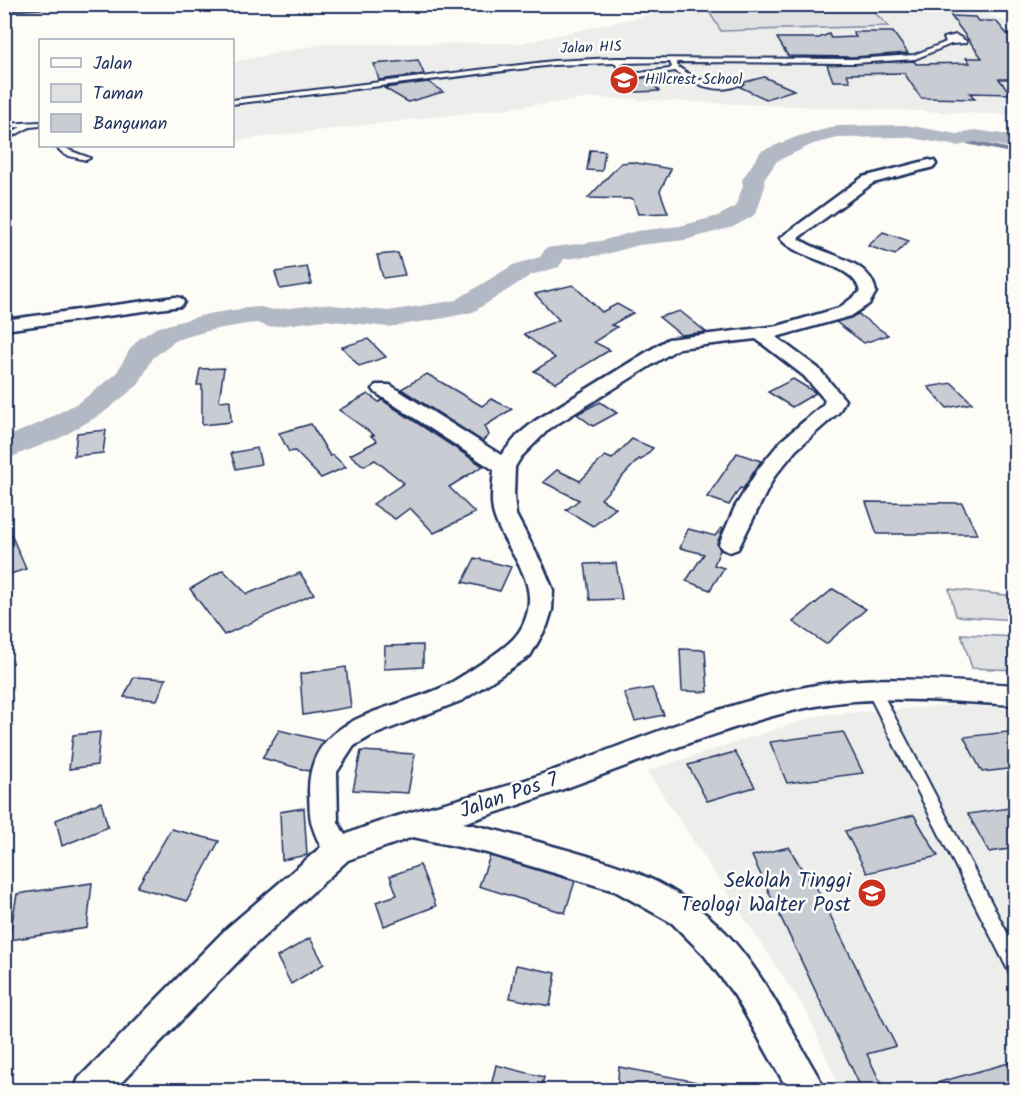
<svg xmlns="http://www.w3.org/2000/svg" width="1020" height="1095" font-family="Kalam,sans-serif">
<rect width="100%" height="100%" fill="#fdfcf7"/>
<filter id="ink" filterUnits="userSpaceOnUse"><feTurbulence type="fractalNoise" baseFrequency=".0167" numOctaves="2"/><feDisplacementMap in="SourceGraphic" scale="12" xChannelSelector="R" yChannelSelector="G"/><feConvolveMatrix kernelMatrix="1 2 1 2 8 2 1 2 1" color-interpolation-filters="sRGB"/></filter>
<g filter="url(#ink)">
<g fill="#edeeec">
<polygon points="692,5 963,5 1015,25 1015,115 594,98 233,141 232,62 324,44 522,43"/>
<polygon points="956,705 1015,709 1015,1090 840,1090 808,1014 647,771 820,715"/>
</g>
<g fill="#e0e1e3" stroke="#7e88a0" stroke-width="1.5">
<polygon points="811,5 867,5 888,26 721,31 706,7"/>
<polygon points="949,589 1015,596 1015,620 956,616"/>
<polygon points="961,634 1015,637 1015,670 972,668"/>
</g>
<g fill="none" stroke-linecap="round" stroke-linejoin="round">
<polyline stroke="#76819c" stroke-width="4" points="957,140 1016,152"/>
<polygon fill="#b3b8c5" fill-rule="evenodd" points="906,125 957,134 975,130 1016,136 1016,148 975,142 957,146 906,137 838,138 813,144 777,161 764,180 765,186 757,211 753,216 733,227 685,240 639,245 603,255 564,259 559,267 531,275 473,312 445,318 388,327 324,320 269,327 257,323 247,324 211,330 176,340 153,358 138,385 103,413 62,437 4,460 4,438 40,423 81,401 116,374 130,349 139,339 156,328 208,314 247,308 261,307 273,310 324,304 388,311 445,302 456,300 513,265 540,257 546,248 601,241 637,231 680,226 718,216 735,207 743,186 742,180 761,151 799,136 838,126"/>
</g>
<g fill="#c9ccd3" stroke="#1b2f5e" stroke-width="1.5">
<polygon points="951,16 975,17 978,21 996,21 1007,34 1016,34 1016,79 999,79 1011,94 970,93 975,99 921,98 904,73 847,74 850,81 833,81 827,65 914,61 916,64 970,63 966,58 982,58"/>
<polygon points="853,32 893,32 908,53 854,57 788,56 777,38 819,38 829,34 831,38 856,37"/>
<polygon points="418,60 424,74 379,80 374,64"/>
<polygon points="764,77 794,90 766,99 740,87 745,82"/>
<polygon points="626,78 649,78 659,91 636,92"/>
<polygon points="428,82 443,92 408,102 384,88"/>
<polygon points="590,150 605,151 602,171 587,170"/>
<polygon points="631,162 671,169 660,191 668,213 638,214 633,199 588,198 621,163"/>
<polygon points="883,232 909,241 895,255 868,246"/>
<polygon points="398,253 405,275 383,278 377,255"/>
<polygon points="307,267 312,284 280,289 275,272"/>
<polygon points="573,285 602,312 617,304 633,313 611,325 617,327 594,342 610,350 556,383 534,371 555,358 524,334 559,320 535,294"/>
<polygon points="680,311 706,332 681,335 659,317"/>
<polygon points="858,314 888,335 864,343 836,322"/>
<polygon points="368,339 386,357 359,366 342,347"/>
<polygon points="224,368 219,401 230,400 231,422 202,425 202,385 197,385 200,369"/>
<polygon points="427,374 482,406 491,399 512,409 485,426 489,435 482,441 401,389"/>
<polygon points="793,379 816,393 792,407 768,392"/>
<polygon points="952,383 972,403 947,408 928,387"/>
<polygon points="368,394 379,402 382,400 483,466 449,487 475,513 434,533 410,508 395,519 373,504 404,483 375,460 364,466 350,455 377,441 371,436 374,435 339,410"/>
<polygon points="600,402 617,413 593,426 577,414"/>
<polygon points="311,424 330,456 333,455 346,467 321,478 295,451 289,452 279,433"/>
<polygon points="106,430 103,453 74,456 77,433"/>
<polygon points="632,439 653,448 641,460 639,459 601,499 616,508 593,526 566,510 579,500 543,482 557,470 580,481 605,456 612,459"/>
<polygon points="257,448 261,464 236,469 231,453"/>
<polygon points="737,453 761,461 743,489 740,488 729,505 707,497"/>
<polygon points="866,502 962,503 977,534 877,534"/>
<polygon points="4,518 26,569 4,576"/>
<polygon points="721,528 723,529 717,543 720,550 714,565 724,568 710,590 686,581 704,554 680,548 688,529 715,536"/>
<polygon points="475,558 511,567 500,591 463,582"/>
<polygon points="616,563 622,599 590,600 585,564"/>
<polygon points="223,570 247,594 300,573 314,594 224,635 190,589"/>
<polygon points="833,589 866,609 826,644 793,622"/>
<polygon points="423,645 423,667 384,669 385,646"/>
<polygon points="680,649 705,650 708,692 682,691"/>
<polygon points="346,667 351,707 303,715 300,674"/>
<polygon points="134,677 166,679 157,700 124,697"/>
<polygon points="652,688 664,715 635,721 624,693"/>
<polygon points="279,730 324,741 309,771 262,758"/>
<polygon points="1016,731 1016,768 982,772 964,737"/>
<polygon points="100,732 97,765 69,769 73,735"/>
<polygon points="843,732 863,773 787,783 770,742"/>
<polygon points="361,751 415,754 408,793 353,790"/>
<polygon points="735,752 755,787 707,801 688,765"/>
<polygon points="101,802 108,827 62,846 56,820"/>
<polygon points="1016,807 1016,848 989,852 968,814"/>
<polygon points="304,808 307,855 282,860 280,812"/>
<polygon points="914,815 938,856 867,873 845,831"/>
<polygon points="171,829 219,841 187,901 137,887"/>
<polygon points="789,847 811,885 814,883 896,1046 867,1054 884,1090 862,1090 752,856"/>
<polygon points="490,856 575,881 565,913 479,886"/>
<polygon points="420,865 436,906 384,926 376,902 397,895 390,876"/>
<polygon points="92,883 87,928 9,940 17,894"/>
<polygon points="310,938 324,964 291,984 277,957"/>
<polygon points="516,965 556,973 550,1006 510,998"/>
<polygon points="1016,1061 1016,1090 926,1090 925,1086"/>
<polygon points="496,1065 544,1077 541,1090 490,1090"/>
<polygon points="619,1067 703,1083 702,1090 617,1090"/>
</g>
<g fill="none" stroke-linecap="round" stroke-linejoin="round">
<g stroke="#1b2f5e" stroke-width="4">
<g id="lane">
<polygon points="47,4 103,4 4,10 4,6"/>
<path d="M956 35 966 41V43L951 44 915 59 854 63 676 62 678 67C702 83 711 87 740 81L743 83C719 96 696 85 675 71L639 77 622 73 615 63 553 65 232 104V100L553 61 616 58 854 59 914 55 946 42 944 38ZM670 62 672 67 669 69 639 73 626 71 621 63Z"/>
<polygon points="40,122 40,126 30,127 4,141 4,136 21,127 4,128 4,124"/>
<polygon points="55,146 63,146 71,151 90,158 86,160 65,155"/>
<polygon points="873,684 878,685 1016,950 1016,976 1010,974 866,689 868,685"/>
</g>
</g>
<g stroke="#1b2f5e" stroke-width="5">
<g id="street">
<path d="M929 160 934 161 936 164 934 167 873 183 798 238C821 256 870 257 876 292L869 304 851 316 776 337 818 368 845 400 839 412 796 450 774 477 738 549 730 552 722 549 719 544 735 507 759 468 781 441 823 405 825 400 804 376 756 339 679 348 549 429 521 457 515 467 514 496 516 515 543 566 553 590 552 610 547 626 530 656 463 700 371 736 354 746 337 772 338 822 345 835C398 812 455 802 510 785 612 753 710 704 816 685 881 674 950 682 1016 685V705C950 702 881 694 816 706 782 712 749 723 716 734 631 762 549 797 463 823 494 829 525 838 556 847 622 865 675 881 725 932 764 973 790 1029 819 1078L824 1090H788L735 996 704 955 672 923 615 891 487 853 413 837 348 860 249 950 114 1090H74L79 1078 227 928 321 847C309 822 310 818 309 791 309 713 392 712 445 686 460 678 474 668 488 659 502 649 515 641 523 625 544 581 505 553 494 515 490 501 493 484 494 470L376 393 373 389 376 385H390L501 455 518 435 535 421 668 339 778 326 839 308 860 292C855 262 797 261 780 238L863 177Z"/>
<polygon points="175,297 181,298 184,302 181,306 4,330 4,320"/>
</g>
</g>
<use href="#lane" fill="#fdfcf7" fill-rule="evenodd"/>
<use href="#street" fill="#fdfcf7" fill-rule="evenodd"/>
</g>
</g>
<defs>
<g id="school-disc" transform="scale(1.5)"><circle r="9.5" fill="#c8321e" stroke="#fdfcf7"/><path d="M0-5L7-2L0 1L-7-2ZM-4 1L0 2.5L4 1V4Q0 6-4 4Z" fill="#fff"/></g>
<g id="university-disc" transform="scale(1.5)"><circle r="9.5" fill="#c8321e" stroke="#fdfcf7"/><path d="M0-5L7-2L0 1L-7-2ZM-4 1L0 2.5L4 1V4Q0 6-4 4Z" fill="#fff"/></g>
</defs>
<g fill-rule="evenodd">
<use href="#school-disc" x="624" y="80"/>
<use href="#university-disc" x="872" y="893"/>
</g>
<g text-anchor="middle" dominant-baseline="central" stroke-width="5" stroke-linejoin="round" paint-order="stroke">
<g font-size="15" fill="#1b2f5e" stroke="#fdfcf7">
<text transform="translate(591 48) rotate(-2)">Jalan HIS</text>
</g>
<g font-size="15" fill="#1b2f5e" stroke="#fdfcf7" text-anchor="start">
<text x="645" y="80">Hillcrest School</text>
</g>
<g font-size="21" fill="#1b2f5e" stroke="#fdfcf7">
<text transform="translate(509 796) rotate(-19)">Jalan Pos 7</text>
</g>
<g font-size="21" fill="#1b2f5e" stroke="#fdfcf7" text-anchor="end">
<text x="851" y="881">Sekolah Tinggi<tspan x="851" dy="24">Teologi Walter Post</tspan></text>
</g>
</g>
<rect width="1020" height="1095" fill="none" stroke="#fdfcf7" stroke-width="24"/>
<rect x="12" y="12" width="996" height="1071" fill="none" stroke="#1b2f5e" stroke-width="2" filter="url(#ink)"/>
<rect x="39" y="39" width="195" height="108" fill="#fdfcf7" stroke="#a3aaba" stroke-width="1.5"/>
<rect x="51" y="58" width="30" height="9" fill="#fdfcf7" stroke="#a3aaba" stroke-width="1.5"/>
<text x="93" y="69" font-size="18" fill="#1b2f5e">Jalan</text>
<rect x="51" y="84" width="30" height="18" fill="#e0e1e3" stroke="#a3aaba" stroke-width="1.5"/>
<text x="93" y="99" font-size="18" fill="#1b2f5e">Taman</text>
<rect x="51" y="114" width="30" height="18" fill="#c9ccd3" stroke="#a3aaba" stroke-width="1.5"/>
<text x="93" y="129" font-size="18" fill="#1b2f5e">Bangunan</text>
</svg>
